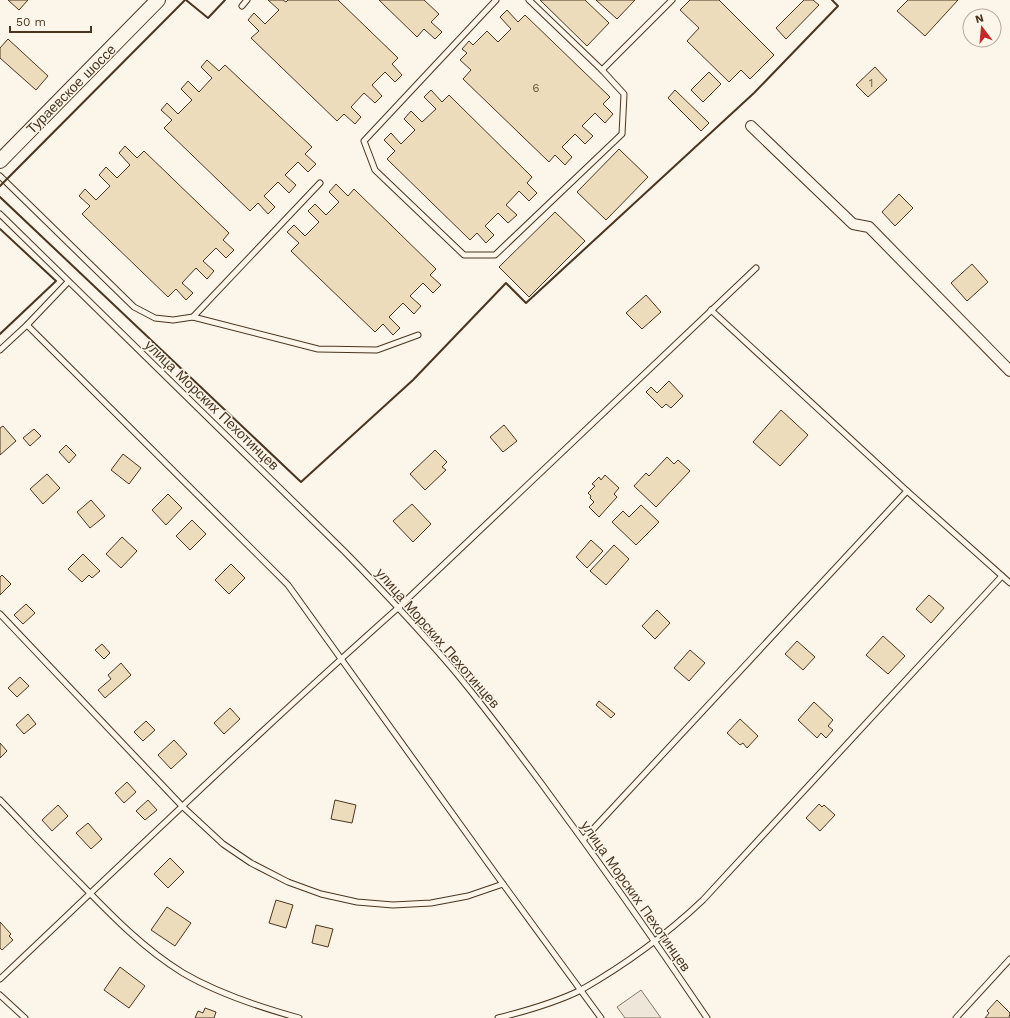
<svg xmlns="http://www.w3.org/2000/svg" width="1010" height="1018" font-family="'Work Sans',sans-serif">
<rect width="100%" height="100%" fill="#fbf6e9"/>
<polygon fill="#ede6d9" stroke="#887966" points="641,990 661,1018 625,1018 617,1007"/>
<g fill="#ecdcbc" stroke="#4a3520">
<polygon points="8,0 28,0 19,10"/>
<polygon points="268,0 283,0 286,2 288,0 338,0 398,58 392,64 402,75 395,82 385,72 372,85 382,96 375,103 364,93 351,107 361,117 355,124 344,114 337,121 251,38 259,31 248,20 254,13 265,24 279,10"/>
<polygon points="379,0 424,0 439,14 431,22 442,32 435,39 424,29 417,37"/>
<polygon points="540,0 585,0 609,23 587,46"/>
<polygon points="596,0 635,0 617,19"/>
<polygon points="690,0 719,0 774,55 750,79 741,70 729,82 687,41 699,28 680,10"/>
<polygon points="804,0 813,0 819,5 786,39 776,28"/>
<polygon points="908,0 958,0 925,36 897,11"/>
<polygon points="507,10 518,22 525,15 610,97 603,104 613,114 605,123 595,113 582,126 593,136 585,144 575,134 562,147 572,157 565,165 555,155 549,162 463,79 471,70 460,60 467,53 462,49 469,41 473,45 487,31 498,42 511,29 500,17"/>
<polygon points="8,39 48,76 36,90 0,58 0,48"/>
<polygon points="207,60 219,71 225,65 312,147 305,154 316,164 308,172 298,162 285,175 296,185 289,193 278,182 264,196 275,207 268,214 258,203 250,211 164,128 172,120 161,110 167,103 178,114 192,100 181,89 188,81 199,92 212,78 201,67"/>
<polygon points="875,67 887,80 868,97 856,85"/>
<polygon points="709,72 721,84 703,102 691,90"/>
<polygon points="431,90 442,102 449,95 532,177 527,183 537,193 529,201 519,191 506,205 517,215 508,223 498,213 485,226 494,235 486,243 477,233 470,240 387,159 395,151 384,140 391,133 401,144 415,130 404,119 411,111 422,122 436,109 424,97"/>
<polygon points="675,90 709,123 701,131 668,98"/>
<polygon points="125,146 137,158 144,151 229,233 223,240 234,250 226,258 216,248 203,261 214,271 207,279 196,268 182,283 193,293 186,300 176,289 168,297 82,214 90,206 79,196 85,189 96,200 110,186 99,175 106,167 117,178 130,165 119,153"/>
<polygon points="619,149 648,177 606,220 577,192"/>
<polygon points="336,184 348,196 354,189 436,269 430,275 441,285 433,293 423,283 410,296 421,306 414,314 403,303 389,317 400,328 393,335 383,324 375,332 291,251 299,243 287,232 294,225 305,236 319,222 308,211 315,204 326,215 339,202 329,192"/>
<polygon points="899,194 913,208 895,226 882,212"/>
<polygon points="555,212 585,241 529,297 499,267"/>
<polygon points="972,264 988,282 967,301 951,283"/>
<polygon points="646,295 661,312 642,329 626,313"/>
<polygon points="669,381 683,396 671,408 666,404 662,408 646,392 651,387 657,393"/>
<polygon points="781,410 808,435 780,466 753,442"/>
<polygon points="504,425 517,441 503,452 490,437"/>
<polygon points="3,426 16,441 0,455 0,428"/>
<polygon points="34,429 41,436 30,446 23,438"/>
<polygon points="66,445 76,455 69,463 59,452"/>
<polygon points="435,450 447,462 442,467 446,470 425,490 410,474"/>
<polygon points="123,454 141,468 129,484 111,470"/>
<polygon points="667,457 674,464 678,460 690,471 656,507 634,486 646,473 649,476"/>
<polygon points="47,474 60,488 43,504 30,489"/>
<polygon points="605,475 619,488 614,494 617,497 599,517 589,507 594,502 590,498 591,496 588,493 595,486 592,484 599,477 601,480"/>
<polygon points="168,494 182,508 166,525 152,510"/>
<polygon points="91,500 105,516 90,528 77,512"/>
<polygon points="412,504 431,524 413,542 393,521"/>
<polygon points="641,505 659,522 636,545 612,522 623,511 629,517"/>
<polygon points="192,520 206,534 190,550 176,536"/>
<polygon points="122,537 137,551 121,568 106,554"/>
<polygon points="591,540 603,551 587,568 576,557"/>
<polygon points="614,545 629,559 606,585 590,571"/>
<polygon points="83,554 100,571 92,578 89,575 82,582 68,569"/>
<polygon points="231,564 245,578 229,594 215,580"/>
<polygon points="2,575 11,584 0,595 0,577"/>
<polygon points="929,595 944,608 931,623 916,609"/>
<polygon points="26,604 35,613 23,624 14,615"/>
<polygon points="657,610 670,623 655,639 642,626"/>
<polygon points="883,636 905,656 888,674 866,655"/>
<polygon points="797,641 815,657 803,670 785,654"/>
<polygon points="102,644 110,653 104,659 95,650"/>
<polygon points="690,650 705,663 689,681 674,668"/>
<polygon points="121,663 131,675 105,698 98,690 111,679 108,675"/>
<polygon points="20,677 29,686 17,697 8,688"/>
<polygon points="599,701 615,714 611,718 596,705"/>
<polygon points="814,702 833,720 828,726 833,730 826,738 821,733 817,738 798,720"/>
<polygon points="230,708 240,719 224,734 214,723"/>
<polygon points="28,714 36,724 24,734 16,725"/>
<polygon points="740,719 758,736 747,748 743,743 740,745 727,733"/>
<polygon points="146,721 155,730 143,741 134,732"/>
<polygon points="174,740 187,754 171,769 158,755"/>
<polygon points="0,743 7,751 0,758"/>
<polygon points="127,782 136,792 124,803 115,793"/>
<polygon points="148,800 157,810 145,820 136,811"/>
<polygon points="335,800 356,805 352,823 331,819"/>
<polygon points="819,804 822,807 824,805 835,815 820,831 806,818"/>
<polygon points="58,805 68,816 52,831 42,820"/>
<polygon points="88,823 102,839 91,849 76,833"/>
<polygon points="170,858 184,872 168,888 154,874"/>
<polygon points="276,900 293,905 286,928 269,923"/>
<polygon points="167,907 191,923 175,946 151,930"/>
<polygon points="0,922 11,934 9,936 13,940 2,950 0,948"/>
<polygon points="316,925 333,929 328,947 312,943"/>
<polygon points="120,967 145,986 129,1008 104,990"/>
<polygon points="997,1000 1010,1013 1009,1018 985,1018 989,1013 987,1011"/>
<polygon points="205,1008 216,1012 214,1018 195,1018 198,1011 203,1013"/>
</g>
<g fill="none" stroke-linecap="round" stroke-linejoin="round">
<g stroke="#4a3520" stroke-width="7">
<g id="service">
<polyline points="496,0 364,141 375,170 464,255 495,255 622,134 624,94 602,70 529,0"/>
<polyline points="242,6 247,0"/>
<polyline points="602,70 672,0"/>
<polyline points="0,176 134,307 155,318 173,320 193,317 320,183"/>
<path d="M0 214 345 552C382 590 418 628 452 668 483 705 512 744 541 783 598 860 653 938 707 1018"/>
<polyline points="711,310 907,491 1010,583"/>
<polyline points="193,317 318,349 377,350 418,335"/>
<polyline points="27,325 288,585 503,884 601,1018"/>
<polyline points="0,350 27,325 68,282"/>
<polyline points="0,614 182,806 223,844 251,863 288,882 321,894 357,902 393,905 431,903 468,896 503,884"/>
<path d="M0 800C27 828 53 856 80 883 112 916 144 949 183 973 219 994 259 1007 299 1018"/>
<polyline points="583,840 907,491"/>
<path d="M0 979C132 854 263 728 399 607L756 268"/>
<polyline points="0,995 25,1018"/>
<path d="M498 1018C526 1011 555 1003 581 990 625 965 666 935 703 900L1002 576"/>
<polyline points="956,1018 1010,959"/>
</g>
</g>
<g stroke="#4a3520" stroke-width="12">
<polyline id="minor" points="751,126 853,224 869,227 1010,371"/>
</g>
<g stroke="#4a3520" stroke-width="16">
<polyline id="secondary" points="0,161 158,0"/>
</g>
<use href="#service" stroke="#fbf6e9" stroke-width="5"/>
<use href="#minor" stroke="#fbf6e9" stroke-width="10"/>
<use href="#secondary" stroke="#fbf6e9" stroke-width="14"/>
<g stroke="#4a3520" stroke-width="2">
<polyline points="186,0 208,18 225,0"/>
<polyline points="0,186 185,0"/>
<polyline points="0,197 301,482 413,380 506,283 526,303 754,93 838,6 832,0"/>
<polyline points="0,229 56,281 0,334"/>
</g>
</g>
<g text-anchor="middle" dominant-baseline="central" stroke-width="3" stroke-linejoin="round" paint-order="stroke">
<g font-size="12" fill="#725f47">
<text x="871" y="83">1</text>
<text x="536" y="88">6</text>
</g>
<g font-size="14" fill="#4a3520" stroke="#fbf6e9">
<text transform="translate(71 89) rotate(-45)">Тураевское шоссе</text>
<text transform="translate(212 405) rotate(44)">улица Морских Пехотинцев</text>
<text transform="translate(438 638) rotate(49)">улица Морских Пехотинцев</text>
<text transform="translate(636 896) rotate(55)">улица Морских Пехотинцев</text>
</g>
</g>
<g transform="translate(982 28) rotate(344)"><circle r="19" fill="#fbf6e9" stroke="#b4a999"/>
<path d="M0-3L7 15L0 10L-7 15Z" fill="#c62828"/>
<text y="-6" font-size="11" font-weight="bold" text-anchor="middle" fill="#4a3520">N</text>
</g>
<path d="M10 26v6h81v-6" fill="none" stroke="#4a3520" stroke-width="2"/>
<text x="16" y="26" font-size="12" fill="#4a3520" stroke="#fbf6e9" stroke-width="3" paint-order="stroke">50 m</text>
</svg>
